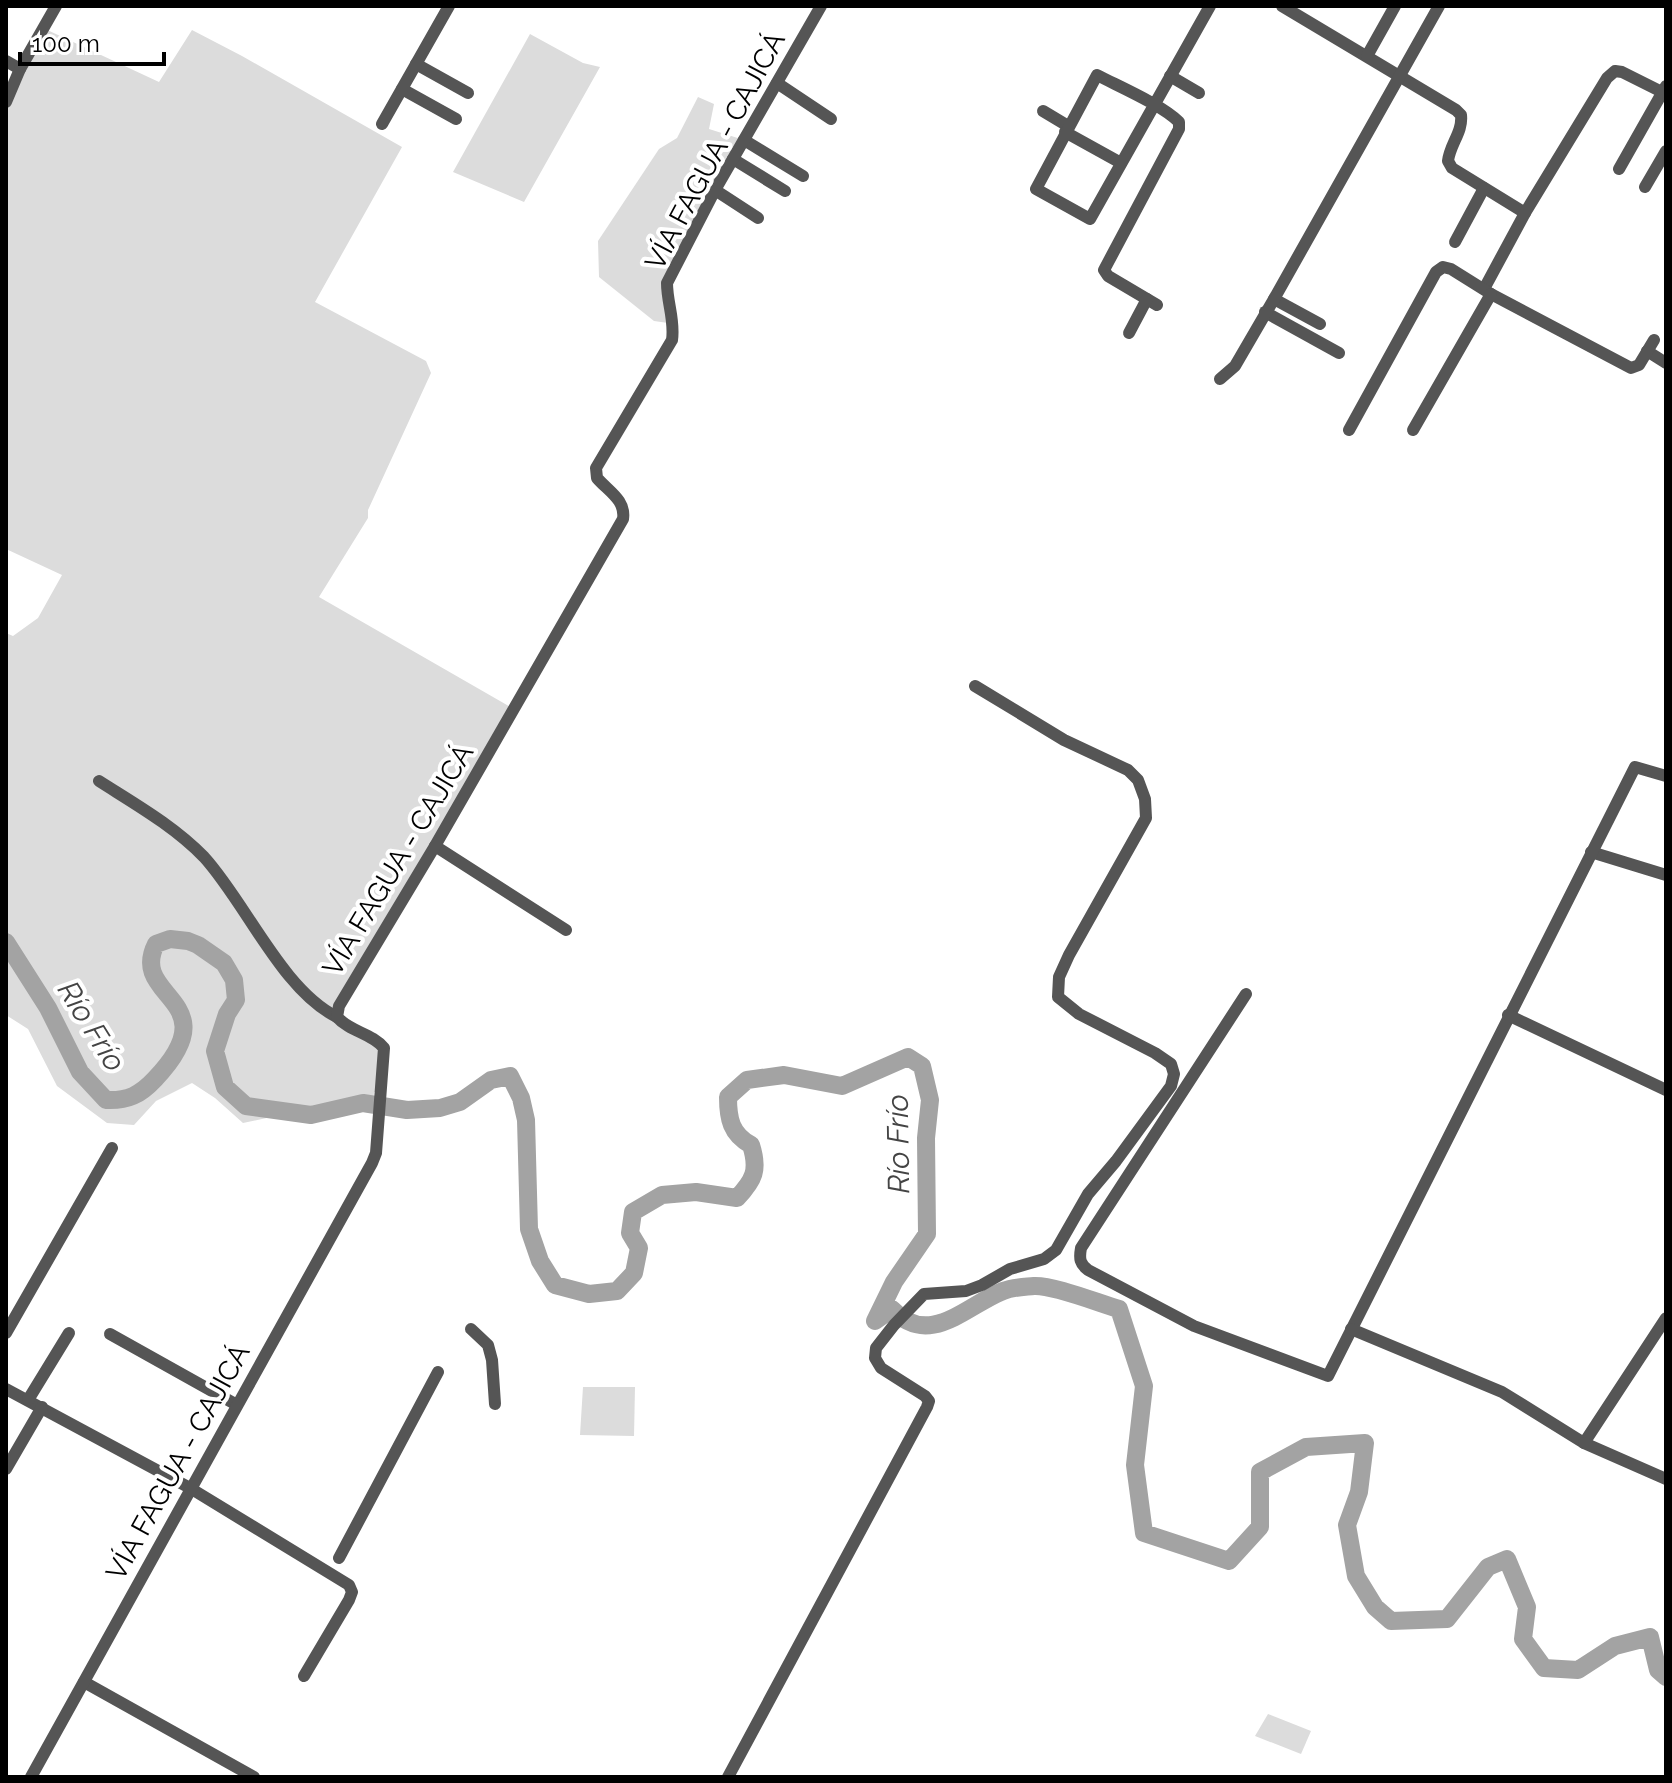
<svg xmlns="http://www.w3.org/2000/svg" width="1672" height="1783" font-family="Raleway,sans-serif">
<rect width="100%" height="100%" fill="#fff"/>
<g fill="#dcdcdc">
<polygon points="43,28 159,82 192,30 242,56 402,147 315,302 426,361 431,373 368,510 368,518 319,597 514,709 338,1017 379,1042 379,1092 374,1092 373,1105 349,1105 311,1115 279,1111 271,1117 243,1123 215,1098 192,1083 156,1101 134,1125 107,1123 57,1086 28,1029 6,1015 6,633 13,636 38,618 62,575 6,549 6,102"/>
<polygon points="530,34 583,63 600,67 524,202 453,172"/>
<polygon points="698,97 714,104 709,129 744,140 667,283 675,324 654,321 599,277 598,241 659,149 677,138"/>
<polygon points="583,1387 635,1387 634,1436 580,1435"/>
<polygon points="1268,1714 1311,1731 1301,1754 1255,1736"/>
</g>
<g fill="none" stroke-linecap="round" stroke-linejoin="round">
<path stroke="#a3a3a3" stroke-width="18" d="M6 942 48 1008 80 1072 106 1100C128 1101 140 1095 155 1079 231 999 128 999 156 944L170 939 188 941 198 945 224 963 234 980 236 1000 227 1014 215 1051 225 1087 246 1106 311 1115 363 1103 407 1110 440 1108 460 1102 491 1080 510 1076 521 1098 526 1120 529 1229 540 1261 555 1285 589 1294 617 1291 634 1273 639 1248 630 1233 633 1212 662 1195 696 1192 737 1198C754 1180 759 1170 751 1145 731 1134 728 1119 728 1097L747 1080 784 1075 842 1086 908 1057 922 1066 930 1100 926 1138 927 1234 894 1282 875 1321 892 1309C929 1349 967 1305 1003 1291 1013 1287 1024 1287 1034 1286 1054 1285 1098 1303 1119 1309L1144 1386 1135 1465 1144 1533 1229 1561 1260 1527V1472L1306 1447 1365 1443 1359 1492 1347 1525 1356 1576 1375 1607 1391 1621 1447 1619 1488 1567 1507 1559 1527 1607 1523 1639 1544 1668 1578 1670 1615 1646 1650 1637 1658 1670 1666 1677"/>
<g stroke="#555" stroke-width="12">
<path d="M1282 6 1456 110 1461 115C1463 132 1450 144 1448 161L1452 168 1525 213"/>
<polyline points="1367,56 1395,6"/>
<polyline points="6,61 20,69"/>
<polyline points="416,64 468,93"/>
<polyline points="1170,76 1199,93"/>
<polyline points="777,83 831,119"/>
<polyline points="402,89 456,119"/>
<polyline points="6,102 20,69 56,6"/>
<polyline points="1043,111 1068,126"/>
<polyline points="382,124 449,6"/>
<polyline points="1065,132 1121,163"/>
<polyline points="744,140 803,176"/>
<polyline points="733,159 785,191"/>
<polyline points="1619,169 1666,86"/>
<polyline points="1645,187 1666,151"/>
<polyline points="715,190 758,218"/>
<polyline points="1455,242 1484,188"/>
<polyline points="1484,289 1525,213 1607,78 1615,71 1622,72 1666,94"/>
<polyline points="1274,299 1320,324"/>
<path d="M1157 305 1108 276 1104 270 1179 129V122C1162 105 1120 87 1097 75L1036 189 1090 219 1210 6"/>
<polyline points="1265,312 1339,353"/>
<polyline points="1129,333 1147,299"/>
<polyline points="1647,351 1666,363"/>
<polyline points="1220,379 1235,366 1274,299 1439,6"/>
<polyline points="1349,430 1436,272 1443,267 1451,269 1491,294 1631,368 1639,365 1654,340"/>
<polyline points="1413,430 1491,294"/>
<path d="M99 781C135 804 174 826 204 857 246 903 282 990 337 1017"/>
<polyline points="435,846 566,930"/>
<polyline points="1591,852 1666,875"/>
<path d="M1246 994 1081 1248C1079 1259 1080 1264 1088 1270L1194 1326 1328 1376 1635 767 1666 776"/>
<polyline points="1508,1015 1666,1090"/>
<polyline points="471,1329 488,1345 492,1360 495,1404"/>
<polyline points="1351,1329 1502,1392 1584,1443 1666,1318"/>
<polyline points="6,1333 112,1148"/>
<polyline points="110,1334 237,1405"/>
<polyline points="6,1389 190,1488 349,1585 352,1592 349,1600 304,1676"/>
<polyline points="28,1400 69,1333"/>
<polyline points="1584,1443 1666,1479"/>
<polyline points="6,1469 42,1407"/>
<polyline points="339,1558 438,1372"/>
<polyline points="84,1682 254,1777"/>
<path d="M31 1777 372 1163 376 1153 384 1048C372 1033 350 1032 337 1017L339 1006 435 846 623 519C626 500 608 491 597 478L596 468 672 340C675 320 667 303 667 283L715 190 821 6"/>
<polyline points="728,1777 927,1407 929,1401 925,1396 881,1368 875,1358 876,1348 894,1325 924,1294 966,1291 982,1285 1010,1269 1044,1259 1056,1250 1088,1194 1116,1161 1171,1086 1174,1074 1171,1064 1155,1053 1079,1014 1058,997 1059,977 1069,955 1146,818 1145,799 1138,780 1128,770 1064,740 975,686"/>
</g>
</g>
<g text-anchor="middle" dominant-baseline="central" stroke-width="8" stroke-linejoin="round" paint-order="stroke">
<g font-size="28" fill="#000" stroke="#fff">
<text transform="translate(715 151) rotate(-62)">VÍA FAGUA - CAJICÁ</text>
<text transform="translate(398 860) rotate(-59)">VÍA FAGUA - CAJICÁ</text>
<text transform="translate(178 1462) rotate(-61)">VÍA FAGUA - CAJICÁ</text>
</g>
<g font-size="30" font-style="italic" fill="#444" stroke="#fff">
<text transform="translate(92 1026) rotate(58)">Río Frío</text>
<text transform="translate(898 1144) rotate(-91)">Río Frío</text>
</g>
</g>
<rect width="1672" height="1783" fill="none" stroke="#000000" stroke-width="16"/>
<path d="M20 52v12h144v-12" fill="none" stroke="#000000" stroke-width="4"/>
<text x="32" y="52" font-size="24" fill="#000000" stroke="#ffffff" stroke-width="6" paint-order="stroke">100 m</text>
</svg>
